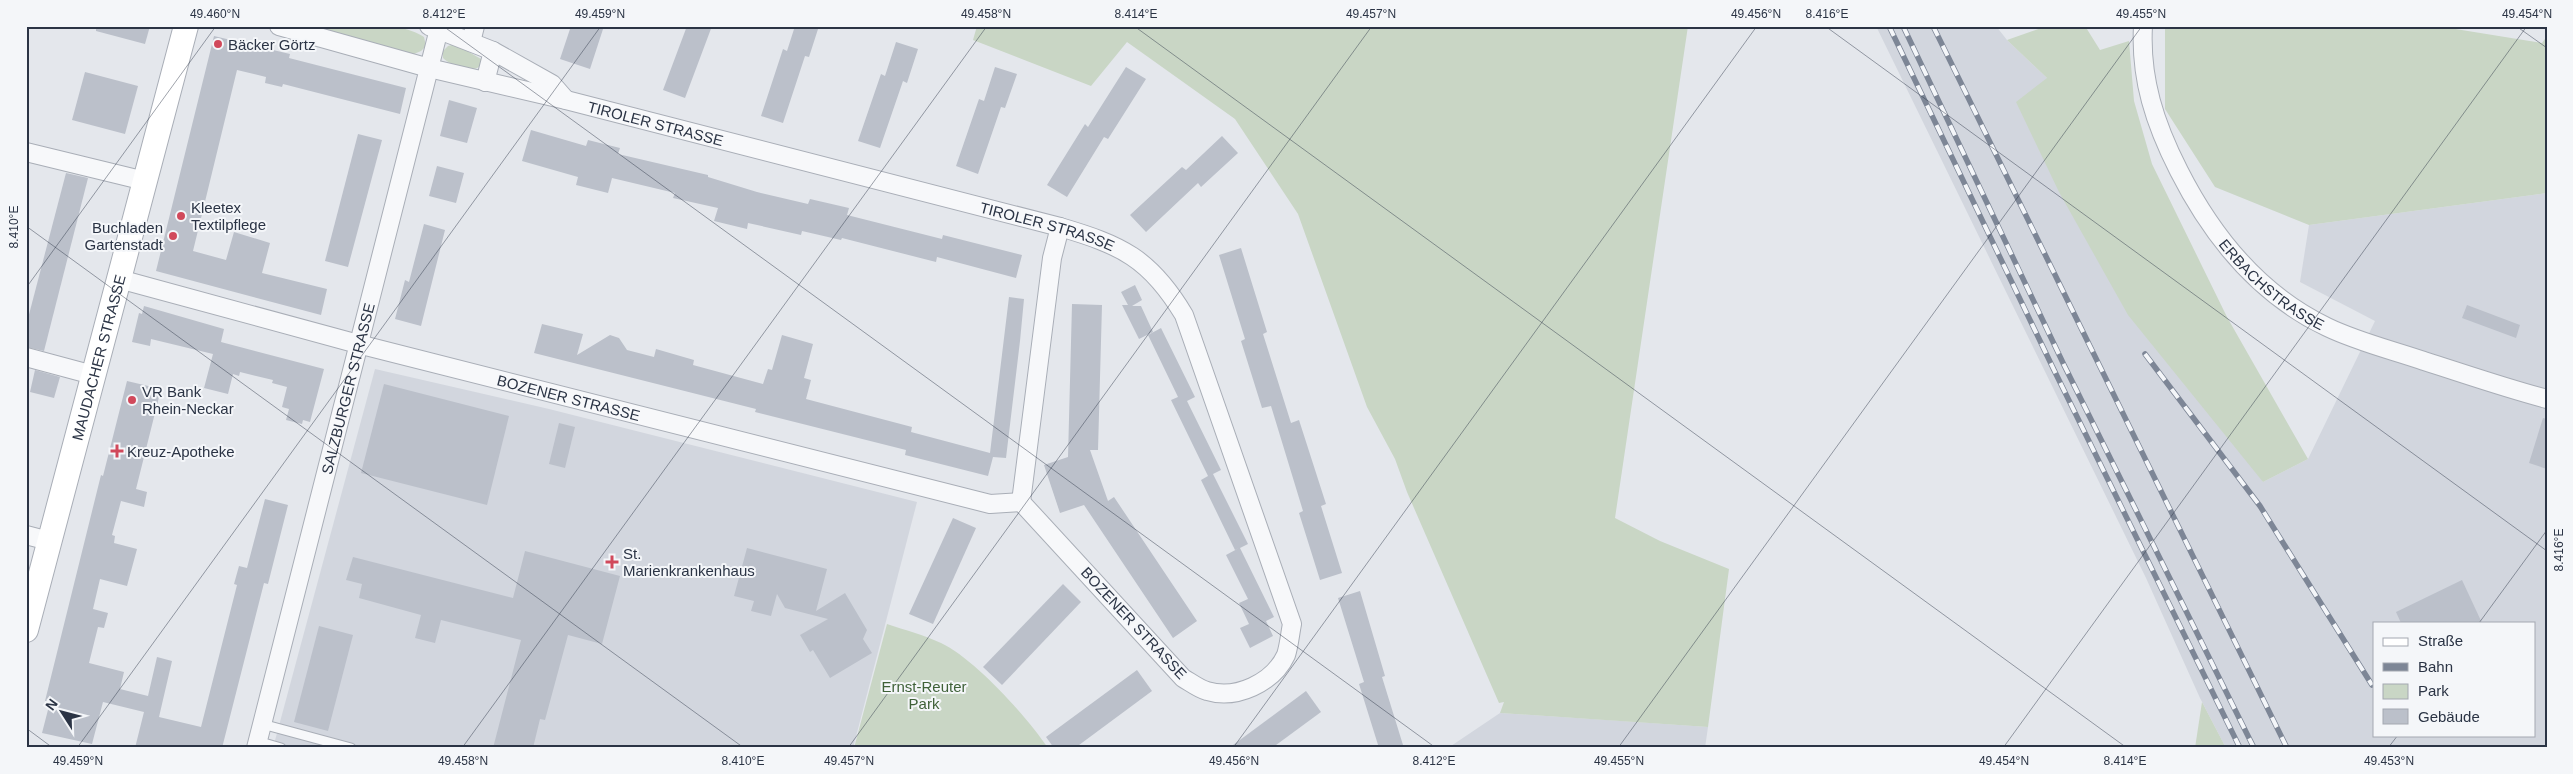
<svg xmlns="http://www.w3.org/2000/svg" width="2573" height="774" font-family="Arial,sans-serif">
<rect width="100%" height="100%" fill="#e4e7ec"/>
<g fill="#d2d6de" fill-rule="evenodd">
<path d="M1876 26H1996L2007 40 2047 78 2263 482 2308 459 2375 321 2300 282 2309 225 2547 193V748H2226L2200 698 2146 578ZM2374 623H2534V735H2374Z"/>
<polygon points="375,369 549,409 917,502 853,748 273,748"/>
<polygon points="1500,713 1622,721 1708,727 1705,748 1448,748"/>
</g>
<g fill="#c9d6c5">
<path d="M310 26C341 26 399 19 424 37L426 46 421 51 414 54Z"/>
<polygon points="977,26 1688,26 1615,518 1660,541 1729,569 1708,727 1500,713 1504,702 1499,703 1407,492 1395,459 1367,407 1298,214 1235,119 1127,42 1091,86 973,40"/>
<polygon points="2047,26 2085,26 2100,50 2129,41 2134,101 2152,164 2227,317 2308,459 2263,482 2128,315 2059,192 2016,102 2047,78 2007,40"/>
<polygon points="2165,26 2437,26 2542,43 2547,36 2547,193 2309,225 2215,187 2165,109"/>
<path d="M455 44 481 59 482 64C474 75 451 66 443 58V51L448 46Z"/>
<path d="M887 624C905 630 924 635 941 643 975 659 1027 717 1048 748H854Z"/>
<polygon points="2202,702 2226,748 2195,748"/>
</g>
<g fill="#bbc0ca">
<polygon points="96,26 150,26 145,44 96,31"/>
<polygon points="571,26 604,26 590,69 560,59"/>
<polygon points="687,26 712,26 685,98 663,90"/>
<polygon points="795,26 819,26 809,57 805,56 783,123 761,116 783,49 787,51"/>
<polygon points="214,36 290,54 289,58 406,88 400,114 283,84 282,87 265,83 266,77 237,70 193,251 226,260 234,232 270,243 262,273 327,289 321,315 156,271"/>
<polygon points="896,42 918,49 907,83 903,81 880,148 858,141 881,74 885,76"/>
<polygon points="995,67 1017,74 1005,108 1001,107 978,174 956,166 979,99 984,101"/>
<polygon points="1126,67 1146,79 1108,139 1104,137 1067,197 1047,185 1085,124 1088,127"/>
<polygon points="85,72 138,86 125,134 72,120"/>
<polygon points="449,100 477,108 467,143 440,136"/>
<polygon points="531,130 586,146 588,140 620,148 618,154 708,175 708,177 757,192 808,204 810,199 849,208 847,215 942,239 943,235 1022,255 1016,278 937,257 936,262 842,238 841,240 802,231 801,235 748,223 747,229 714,221 718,208 673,198 675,193 612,178 608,193 576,185 578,177 522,161"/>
<polygon points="358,134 382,140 348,267 325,261"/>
<polygon points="1222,136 1238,153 1201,187 1198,183 1146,232 1130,215 1182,167 1186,170"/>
<polygon points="437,166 464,173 456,203 429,196"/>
<polygon points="66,173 88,178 44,351 26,347 26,326"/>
<polygon points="424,224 445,230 421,326 395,319 405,280 409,282"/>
<polygon points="1241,248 1267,332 1263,334 1291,423 1299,420 1326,504 1321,506 1342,573 1320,580 1299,513 1303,511 1271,406 1262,408 1241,341 1245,339 1219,255"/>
<polygon points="1135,285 1142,300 1132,306 1141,306 1153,332 1139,339 1122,305 1128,305 1121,292"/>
<polygon points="1009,297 1024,299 1020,341 1006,458 993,457 988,476 905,455 906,450 755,412 756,409 534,353 542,324 583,334 577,355 610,335 619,338 627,350 654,357 656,349 694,360 693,365 763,384 768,369 772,370 782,335 813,344 804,378 811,380 806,399 912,427 911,432 990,453"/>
<polygon points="1072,304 1102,305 1098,450 1090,450 1108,501 1114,497 1197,621 1173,638 1084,505 1060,513 1044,465 1068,457"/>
<polygon points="2467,305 2520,325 2516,338 2462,318"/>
<polygon points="144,306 224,329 221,342 324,369 310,422 303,420 302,424 286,420 289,409 282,407 287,387 272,383 273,380 240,372 239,376 233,374 228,394 204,388 213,354 151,339 150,346 132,342 139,313 142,314"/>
<polygon points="1161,328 1195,397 1187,401 1221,470 1213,474 1248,544 1240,548 1274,617 1266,621 1273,636 1250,648 1240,628 1249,624 1239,603 1248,599 1226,555 1239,548 1235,550 1201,480 1208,476 1171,400 1178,397 1148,335"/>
<polygon points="35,370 60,377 54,398 30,392"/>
<polygon points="127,381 161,389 136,489 147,492 144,507 121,501 112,535 115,536 114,543 137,549 127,586 100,579 93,609 108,613 104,628 98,627 89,663 124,672 120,689 148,696 157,657 172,661 159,717 201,727 237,585 234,584 239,566 247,568 265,499 288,505 268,584 264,583 222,748 135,748 144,712 103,702 92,744 42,733 50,702 45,701 101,475 103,476"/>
<polygon points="384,384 509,416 487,505 361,473"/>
<polygon points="2543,418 2547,419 2547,469 2529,463"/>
<polygon points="559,423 575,427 565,468 549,464"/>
<polygon points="953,518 976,528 933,624 909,614"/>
<polygon points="747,548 827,569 816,611 845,593 867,630 863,639 872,653 830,678 813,650 810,652 800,635 828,619 785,608 777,594 771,616 751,611 754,601 734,596"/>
<polygon points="525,551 620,576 602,644 568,635 545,720 540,719 533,748 493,748 521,640 441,620 435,643 415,638 421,615 359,598 362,584 346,580 353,557 513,598"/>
<polygon points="2462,580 2482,623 2401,623 2396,612"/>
<polygon points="1063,584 1081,602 1002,685 983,667"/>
<polygon points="1360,591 1385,676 1382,677 1403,745 1393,748 1379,748 1359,684 1364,682 1338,598"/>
<polygon points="319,626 353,635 328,731 294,722"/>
<polygon points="1137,670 1152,691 1075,748 1054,748 1046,737"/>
<polygon points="1306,691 1321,712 1272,748 1229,748"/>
</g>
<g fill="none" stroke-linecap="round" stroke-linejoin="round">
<g stroke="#a9aeb7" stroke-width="11">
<g id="lane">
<polyline points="262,724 351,748"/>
<polyline points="257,741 281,748"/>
</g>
</g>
<g stroke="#a9aeb7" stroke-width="20">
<g id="street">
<path id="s1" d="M279 26 429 68 566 100 1060 227C1121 245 1150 258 1184 315L1292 624C1290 634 1289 646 1286 655 1273 683 1236 700 1207 691 1199 689 1190 682 1183 678L1021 502"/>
<polyline points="429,26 493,51 552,84 566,100"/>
<path id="s2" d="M2143 26C2140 79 2155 124 2179 171 2212 236 2260 295 2327 327 2358 342 2392 350 2424 361 2465 374 2505 388 2547 399"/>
<polyline points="471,42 475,26"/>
<polyline points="485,82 493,51"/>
<polyline points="26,152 145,181"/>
<path id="s3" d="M119 279 358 344 990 504 1021 502"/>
<polyline points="26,357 93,375"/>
<polyline points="1021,502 1052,258 1060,227"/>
<polyline points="26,535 49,541"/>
<path id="s4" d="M256 748 439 29"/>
</g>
</g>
<g stroke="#a9aeb7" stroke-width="26">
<g id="secondary">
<path id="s5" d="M26 630 186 26"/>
</g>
</g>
<use href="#lane" stroke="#f7f8fa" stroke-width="9"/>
<use href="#street" stroke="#f7f8fa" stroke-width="18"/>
<use href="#secondary" stroke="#fff" stroke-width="24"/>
<g stroke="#7d8696" stroke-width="5.5">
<g id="rail">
<polyline points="1889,26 2054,370 2240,748"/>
<polyline points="1903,26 2064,365 2254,748"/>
<polyline points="1933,26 2287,748"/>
<polyline points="2145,354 2260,506 2372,685"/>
</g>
</g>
<use href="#rail" stroke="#f4f6f9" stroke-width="4" stroke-dasharray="11" stroke-linecap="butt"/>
</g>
<path fill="none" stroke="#2b3445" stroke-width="1" stroke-opacity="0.45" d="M443 26 1436 748M1134 26 2127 748M1825 26 2547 551M2516 26 2547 48M26 226 744 748M26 288 216 26M2479 623 2547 530M26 728 53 748M77 748 601 26M462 748 987 26M848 748 1372 26M1233 748 1757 26M1618 748 2142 26M2003 748 2527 26M2388 748 2398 735"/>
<g fill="#d1495b" stroke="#f4f6f9" stroke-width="2">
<circle cx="218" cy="44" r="5"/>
<circle cx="181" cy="216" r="5"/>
<circle cx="173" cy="236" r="5"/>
<circle cx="132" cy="400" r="5"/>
<path d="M114.5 443.5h5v5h5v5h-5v5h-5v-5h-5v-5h5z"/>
<path d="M609.5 554.5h5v5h5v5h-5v5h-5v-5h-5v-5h5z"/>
</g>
<g text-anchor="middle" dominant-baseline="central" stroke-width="4" stroke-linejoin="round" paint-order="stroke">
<g font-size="15" fill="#2b3445" stroke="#f4f6f9" text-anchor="start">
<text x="228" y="44">Bäcker Görtz</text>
<text x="191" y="207">Kleetex<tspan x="191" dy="17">Textilpflege</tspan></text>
<text x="163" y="227" text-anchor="end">Buchladen<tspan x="163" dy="17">Gartenstadt</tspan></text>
<text x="142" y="391">VR Bank<tspan x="142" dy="17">Rhein-Neckar</tspan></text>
<text x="127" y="451">Kreuz-Apotheke</text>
<text x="623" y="553">St.<tspan x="623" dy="17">Marienkrankenhaus</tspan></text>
</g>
<g font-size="15" fill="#2b3445" stroke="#f4f6f9">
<text stroke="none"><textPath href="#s1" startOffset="389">TIROLER STRASSE</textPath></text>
<text stroke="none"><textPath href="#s1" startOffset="794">TIROLER STRASSE</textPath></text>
<text stroke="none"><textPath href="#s2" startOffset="300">ERBACHSTRASSE</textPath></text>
<text stroke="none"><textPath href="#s5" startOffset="282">MAUDACHER STRASSE</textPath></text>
<text stroke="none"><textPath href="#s4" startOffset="371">SALZBURGER STRASSE</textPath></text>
<text stroke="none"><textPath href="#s3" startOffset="465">BOZENER STRASSE</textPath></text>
<text transform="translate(1134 623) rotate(47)">BOZENER STRASSE</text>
</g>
<g font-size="15" fill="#3f6138" stroke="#f4f6f9">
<text x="924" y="686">Ernst-Reuter<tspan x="924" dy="17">Park</tspan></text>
</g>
</g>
<rect width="2573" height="774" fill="none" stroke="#f4f6f9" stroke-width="55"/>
<rect x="2373" y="622" width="162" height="115" fill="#f4f6f9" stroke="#a4a8b1"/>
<rect x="2383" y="638" width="25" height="8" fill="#ffffff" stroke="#a4a8b1"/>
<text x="2418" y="646" font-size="15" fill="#2b3445">Straße</text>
<rect x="2383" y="663" width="25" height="8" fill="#7d8696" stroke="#a4a8b1"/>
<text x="2418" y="672" font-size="15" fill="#2b3445">Bahn</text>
<rect x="2383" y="684" width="25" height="15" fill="#c9d6c5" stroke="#a4a8b1"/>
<text x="2418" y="696" font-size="15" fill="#2b3445">Park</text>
<rect x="2383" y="709" width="25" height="15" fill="#bbc0ca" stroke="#a4a8b1"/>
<text x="2418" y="722" font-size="15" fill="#2b3445">Gebäude</text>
<g transform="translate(62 712) rotate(306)" stroke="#f4f6f9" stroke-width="4" paint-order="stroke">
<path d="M0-4L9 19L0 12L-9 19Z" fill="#2b3445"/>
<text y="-8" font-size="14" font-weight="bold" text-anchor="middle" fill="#2b3445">N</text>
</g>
<rect x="28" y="28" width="2518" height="718" fill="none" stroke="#2b3445" stroke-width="2"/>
<g font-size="12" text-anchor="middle" fill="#2b3445">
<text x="215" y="18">49.460°N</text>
<text x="444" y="18">8.412°E</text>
<text x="600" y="18">49.459°N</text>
<text x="986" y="18">49.458°N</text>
<text x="1136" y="18">8.414°E</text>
<text x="1371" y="18">49.457°N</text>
<text x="1756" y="18">49.456°N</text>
<text x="1827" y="18">8.416°E</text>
<text x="2141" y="18">49.455°N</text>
<text x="2527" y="18">49.454°N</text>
<text transform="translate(14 227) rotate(-90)" y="4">8.410°E</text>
<text transform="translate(2559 550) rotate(-90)" y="4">8.416°E</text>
<text x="78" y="765">49.459°N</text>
<text x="463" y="765">49.458°N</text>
<text x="743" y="765">8.410°E</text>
<text x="849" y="765">49.457°N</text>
<text x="1234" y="765">49.456°N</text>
<text x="1434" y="765">8.412°E</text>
<text x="1619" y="765">49.455°N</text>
<text x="2004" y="765">49.454°N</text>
<text x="2125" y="765">8.414°E</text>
<text x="2389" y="765">49.453°N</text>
</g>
</svg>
